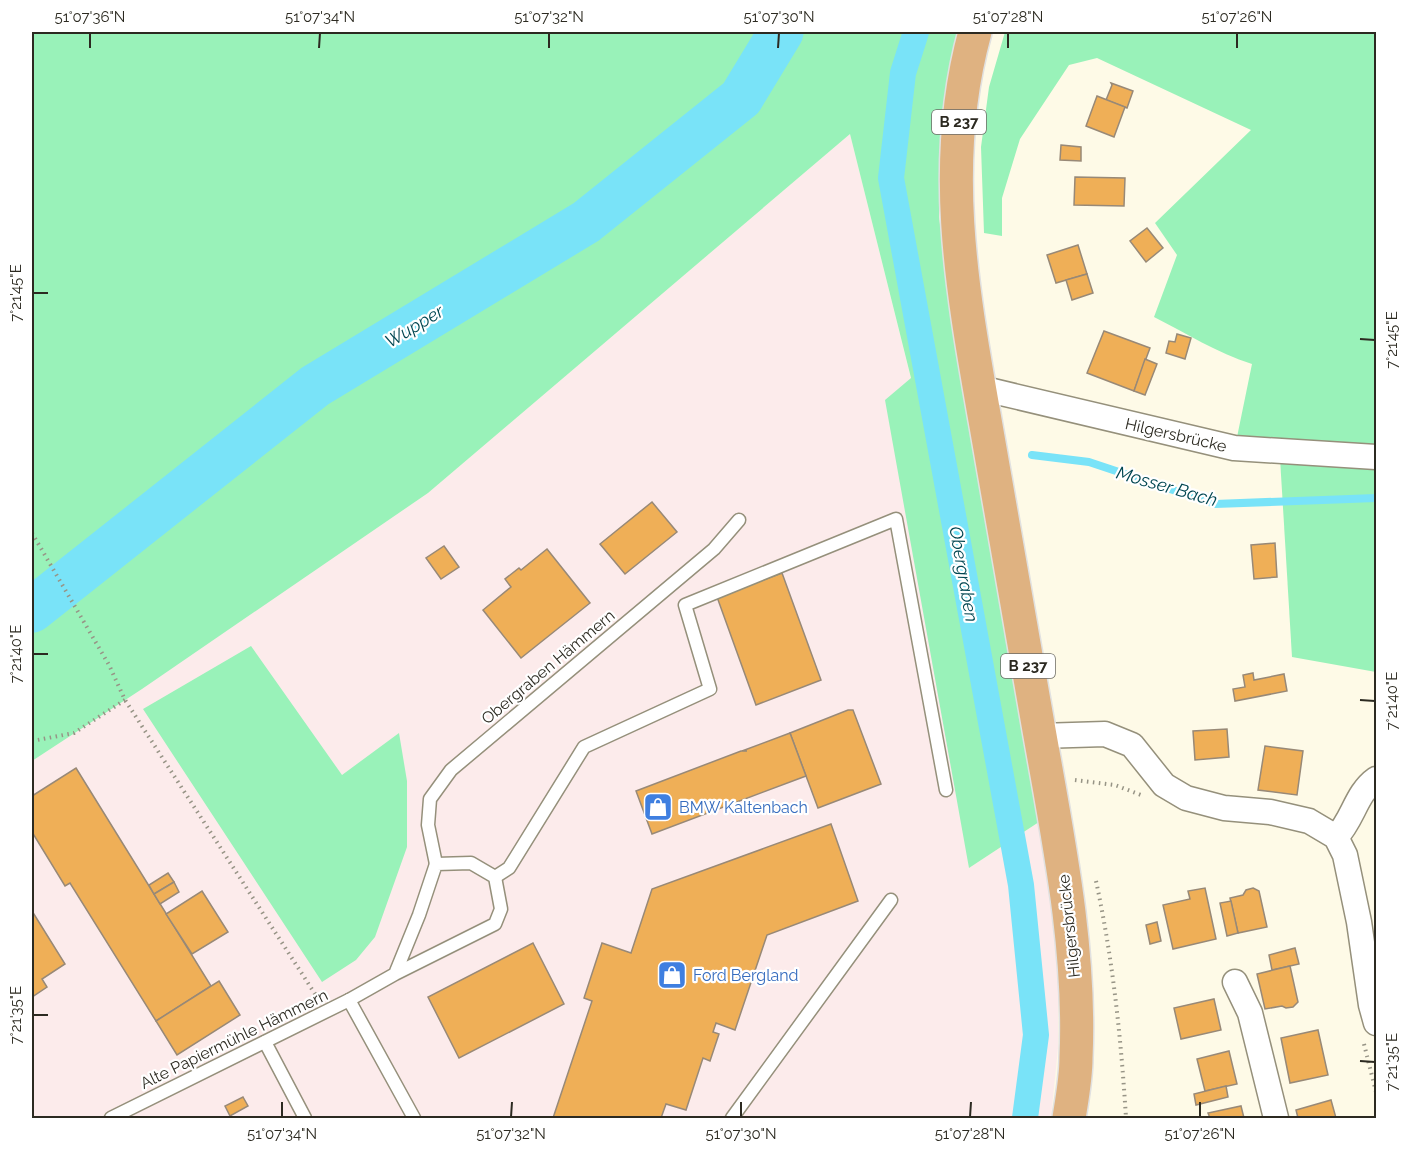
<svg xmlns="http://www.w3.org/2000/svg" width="1408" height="1150" font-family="Raleway,sans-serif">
<rect width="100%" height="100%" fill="#fefae7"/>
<polygon fill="#fcebeb" points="850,134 911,379 969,868 1039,822 1058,957 1058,1048 1051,1118 32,1118 32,761 125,700 428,493"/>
<g fill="#99f2b9">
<polygon points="32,32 960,32 948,78 939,162 939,217 951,302 1039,822 969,868 885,400 911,378 850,134 428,493 142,689 32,761"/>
<path d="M1005 32H1376V445L1236 442 1252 364C1217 353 1186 333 1154 317L1177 255 1155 223 1251 130 1097 58 1069 65 1020 139 1002 198V236L984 233 981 147 989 87Z"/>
<polygon points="1280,458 1376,464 1376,672 1292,657"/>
<polygon points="251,646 342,775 399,733 407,781 407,847 375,937 356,960 322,982 143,709"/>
</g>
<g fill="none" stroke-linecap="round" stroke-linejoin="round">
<polyline stroke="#79e3f8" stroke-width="8" points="1032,455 1089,462 1215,504 1376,498"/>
<polyline stroke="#79e3f8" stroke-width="26" points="916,32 903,73 891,178 1021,885 1036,1035 1025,1118"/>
<polyline stroke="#79e3f8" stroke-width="45" points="32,610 315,386 586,222 741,98 781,32"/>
</g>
<g fill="#efaf57" stroke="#988977" stroke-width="1.5">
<polygon points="1111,83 1133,91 1127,108 1106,100 1112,85"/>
<polygon points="1097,96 1125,107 1114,137 1086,126"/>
<polygon points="1061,145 1081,147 1081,161 1060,160"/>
<polygon points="1075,177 1125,178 1124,206 1074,205"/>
<polygon points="1147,228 1163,248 1146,262 1130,241"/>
<polygon points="1078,245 1087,274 1056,283 1047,255"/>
<polygon points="1087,274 1093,293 1072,300 1066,280"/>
<polygon points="1104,331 1150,348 1134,391 1087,373"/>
<polygon points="1177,334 1191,338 1185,359 1166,353 1169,341 1175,342"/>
<polygon points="1145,359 1157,364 1145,395 1134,391"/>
<polygon points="652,502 677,532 625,574 600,544"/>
<polygon points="1275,543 1277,577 1254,579 1251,545"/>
<polygon points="444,546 459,567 441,579 426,558"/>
<polygon points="547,549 590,603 521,658 483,610 511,587 505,579 519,568 521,570"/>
<polygon points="782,573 821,680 756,705 717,597"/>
<polygon points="1253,673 1254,680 1284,674 1287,691 1235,701 1233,689 1245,687 1243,675"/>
<polygon points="848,710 853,710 881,784 818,808 790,733"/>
<polygon points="1227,729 1229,757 1195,760 1193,731"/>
<polygon points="790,733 806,776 652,834 636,791 741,751 747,751 742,751"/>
<polygon points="1265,746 1303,751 1297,795 1258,790"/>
<polygon points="76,768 211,986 156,1021 70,883 65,886 32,832 32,796"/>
<polygon points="831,824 858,901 767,935 735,1030 716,1023 713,1032 719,1034 710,1061 703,1058 686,1110 666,1104 661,1118 553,1118 592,1001 584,998 602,943 631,953 652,889"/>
<polygon points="168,873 174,882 154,894 149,885"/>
<polygon points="174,882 179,892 160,904 154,894"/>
<polygon points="1205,888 1216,939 1173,949 1163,905 1190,899 1188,891"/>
<polygon points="1253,888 1259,891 1267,927 1238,933 1230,898 1243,895 1246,890"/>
<polygon points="202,891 228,932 192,954 166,914"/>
<polygon points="1231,901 1238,933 1227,936 1220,903"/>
<polygon points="32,911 65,964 42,979 47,987 32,997"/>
<polygon points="1157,922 1161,941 1150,944 1146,925"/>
<polygon points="533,943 564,1004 459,1058 428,997"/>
<polygon points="1295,948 1299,964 1272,970 1269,955"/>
<polygon points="1290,966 1298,1002 1293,1007 1286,1008 1282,1006 1265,1009 1257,974"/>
<polygon points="219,981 240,1015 177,1055 156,1021"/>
<polygon points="1214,999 1221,1030 1181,1039 1174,1008"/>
<polygon points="1318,1030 1328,1075 1290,1083 1281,1038"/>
<polygon points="1229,1051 1237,1084 1205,1091 1197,1059"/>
<polygon points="1226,1086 1228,1097 1196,1105 1194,1094"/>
<polygon points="243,1097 248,1106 230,1116 225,1106"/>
<polygon points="1331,1100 1336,1118 1298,1118 1296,1110"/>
<polygon points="1241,1106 1244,1118 1210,1118 1208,1113"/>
</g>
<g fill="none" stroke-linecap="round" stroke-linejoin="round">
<g stroke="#95907b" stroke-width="15">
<g id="service">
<polyline points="436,864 428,825 430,799 451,770 714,549 739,520"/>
<polyline points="495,877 509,868 584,747 710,689 685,605 896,519 946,790"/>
<polyline points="349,1000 395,974 495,924 501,909 495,877 471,863 436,864 419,915 395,974"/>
<polyline points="265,1042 305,1118"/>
<polyline points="111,1118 349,1000 414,1118"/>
<polyline points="732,1118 891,900"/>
</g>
</g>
<g stroke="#95907b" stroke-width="27">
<g id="minor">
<polyline points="980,388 1234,448 1376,457"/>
<polyline points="1040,736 1105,734 1132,745 1164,785 1186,798 1224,808 1270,812 1309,821 1336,837 1345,855 1359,922 1371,1005 1376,1023"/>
<path d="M1336 837C1353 820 1356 793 1376 779"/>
<polyline points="1235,982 1250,1013 1276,1118"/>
</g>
</g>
<g stroke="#e1e1e0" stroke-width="36">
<path id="primary" d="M975 32C939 163 962 289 985 420 1003 523 1021 626 1039 730 1058 838 1081 948 1076 1058 1076 1078 1072 1099 1069 1118"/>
</g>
<g stroke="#979486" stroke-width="4" stroke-dasharray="1.5 4.5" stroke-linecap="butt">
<polyline points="32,533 109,665 125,700 317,997"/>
<polyline points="32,741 74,733 125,700"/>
<polyline points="1075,780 1115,785 1141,795"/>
<path d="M1096 881C1113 960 1121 1038 1126 1118"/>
<polyline points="1364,1044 1376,1092"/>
</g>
<use href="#service" stroke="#fff" stroke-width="12"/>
<use href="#minor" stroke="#fff" stroke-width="24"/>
<use href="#primary" stroke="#dfb281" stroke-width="33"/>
</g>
<path fill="none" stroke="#2c2a21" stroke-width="2" d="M90 48V33M319 48 320 33M549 48V33M778 48 779 33M1008 48V33M1237 48V33M33 293H48M1360 339 1375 340M33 654H48M1360 700 1375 701M33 1015H48M1360 1061 1375 1062M282 1117V1102M511 1117 512 1102M741 1117V1102M970 1117 971 1102M1200 1117V1102"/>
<defs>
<g id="shop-square" transform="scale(1.5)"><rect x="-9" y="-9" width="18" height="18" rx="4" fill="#3f7fe0" stroke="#fff"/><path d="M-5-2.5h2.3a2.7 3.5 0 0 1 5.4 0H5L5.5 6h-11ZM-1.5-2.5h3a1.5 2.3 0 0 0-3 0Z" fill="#fff"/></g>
</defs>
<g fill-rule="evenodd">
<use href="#shop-square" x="658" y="807"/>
<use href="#shop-square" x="672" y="975"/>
</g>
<g text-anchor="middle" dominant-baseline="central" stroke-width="4.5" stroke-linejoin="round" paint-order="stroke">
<g fill="#fff" stroke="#6b6a64" stroke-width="1.5">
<rect x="932" y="110" width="54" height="24" rx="4.5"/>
<rect x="1001" y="654" width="54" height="24" rx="4.5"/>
</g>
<g font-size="15" font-weight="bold" fill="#2c2a21">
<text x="959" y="122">B 237</text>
<text x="1028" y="666">B 237</text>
</g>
<g font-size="16" fill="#2c2a21" stroke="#fff">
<text transform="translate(1176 435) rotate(13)">Hilgersbrücke</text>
<text transform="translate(548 667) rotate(-40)">Obergraben Hämmern</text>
<text transform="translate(1069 926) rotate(-96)">Hilgersbrücke</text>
<text transform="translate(234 1039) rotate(-26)">Alte Papiermühle Hämmern</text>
</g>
<g font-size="16" fill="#366cbe" stroke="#fff" text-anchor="start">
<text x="679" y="807">BMW Kaltenbach</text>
<text x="693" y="975">Ford Bergland</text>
</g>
<g font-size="18" font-style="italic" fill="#004651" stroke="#fff">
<text transform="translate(414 326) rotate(-31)">Wupper</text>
<text transform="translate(1167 486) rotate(16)">Mosser Bach</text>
<text transform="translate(964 574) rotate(80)">Obergraben</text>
</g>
</g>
<rect width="1408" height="1150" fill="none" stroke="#ffffff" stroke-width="66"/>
<rect x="33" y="33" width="1342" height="1084" fill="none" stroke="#2c2a21" stroke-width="2"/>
<g font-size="15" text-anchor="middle" fill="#2c2a21">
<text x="90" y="22">51°07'36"N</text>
<text x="320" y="22">51°07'34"N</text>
<text x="549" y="22">51°07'32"N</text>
<text x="779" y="22">51°07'30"N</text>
<text x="1008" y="22">51°07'28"N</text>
<text x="1237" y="22">51°07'26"N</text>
<text transform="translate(16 293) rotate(-90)" y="5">7°21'45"E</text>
<text transform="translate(1392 340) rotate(-90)" y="5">7°21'45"E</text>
<text transform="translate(16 654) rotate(-90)" y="5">7°21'40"E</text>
<text transform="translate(1392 701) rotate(-90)" y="5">7°21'40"E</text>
<text transform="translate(16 1015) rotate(-90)" y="5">7°21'35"E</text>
<text transform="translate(1392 1062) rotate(-90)" y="5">7°21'35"E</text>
<text x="282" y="1139">51°07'34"N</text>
<text x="511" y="1139">51°07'32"N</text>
<text x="741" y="1139">51°07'30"N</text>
<text x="970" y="1139">51°07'28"N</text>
<text x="1200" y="1139">51°07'26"N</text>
</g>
</svg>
